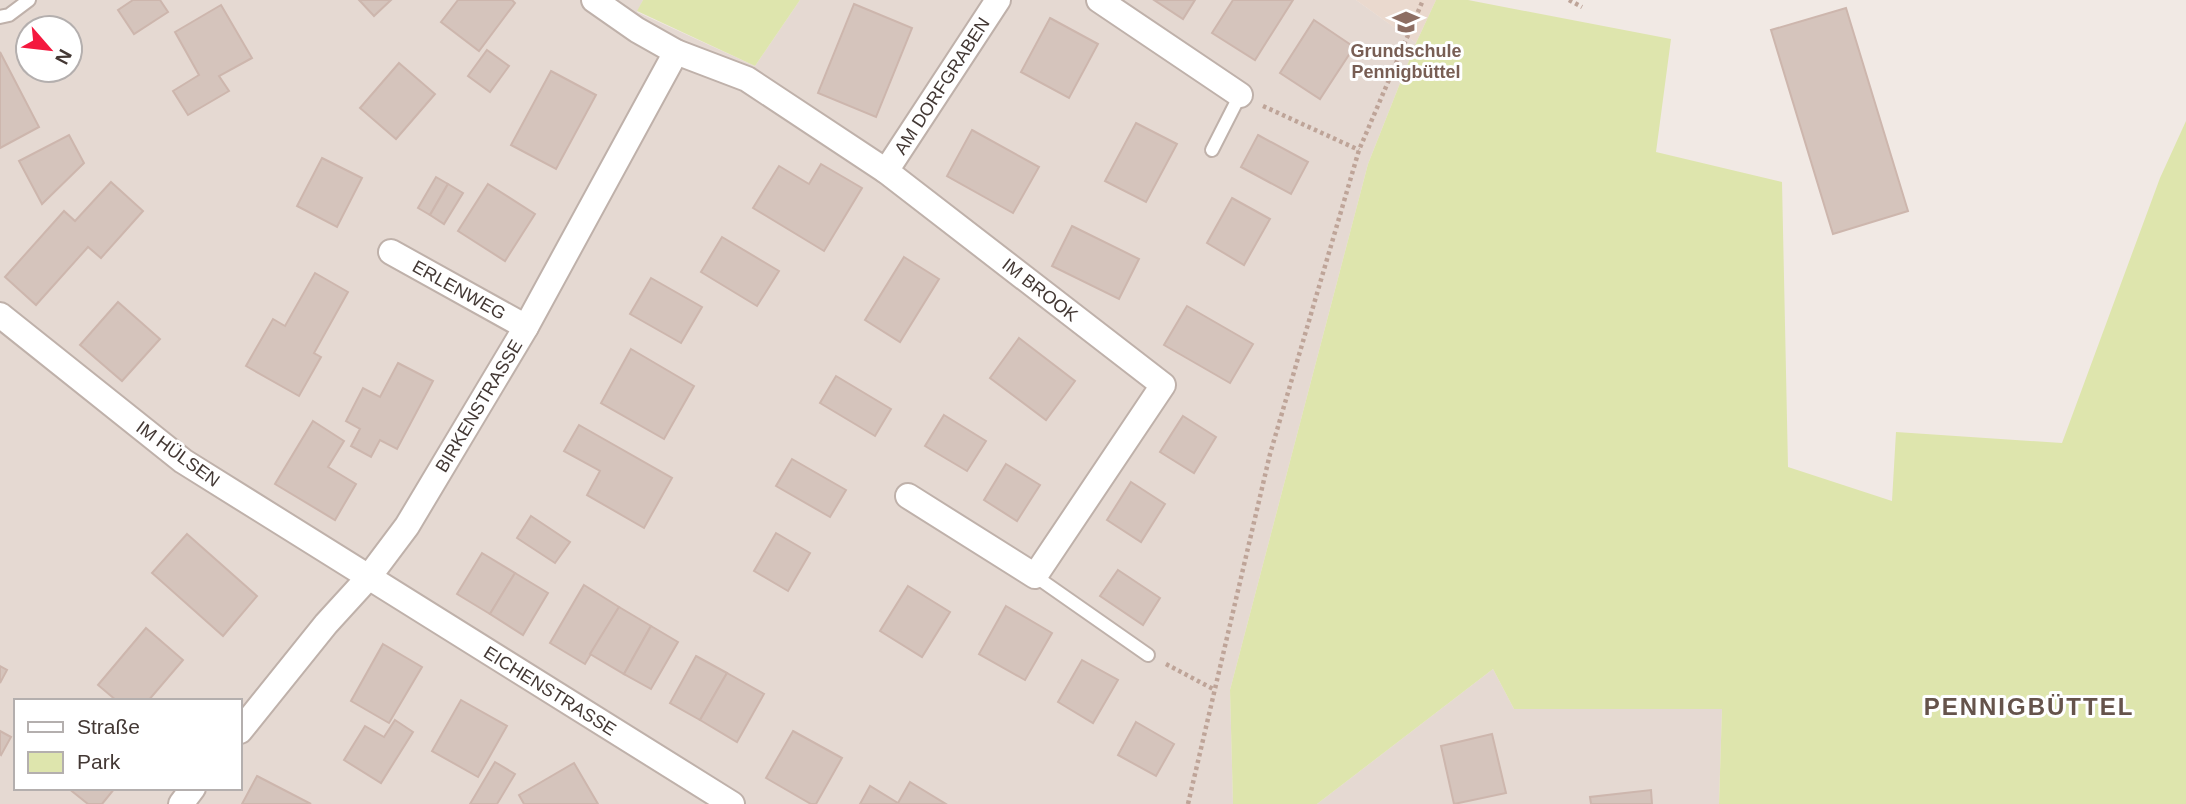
<svg xmlns="http://www.w3.org/2000/svg" width="2186" height="804" font-family="Helvetica,sans-serif">
<rect width="100%" height="100%" fill="#f1e9e4"/>
<g fill="#e5d9d2" fill-rule="evenodd">
<path d="M0 0H643L637 12 755 66 800 0H1356L1416 43 1368 164 1230 690 1233 804H0ZM28 28H70V70H28ZM16 701H240V788H16Z"/>
<polygon points="1493,669 1514,709 1722,709 1719,804 1317,804"/>
</g>
<polygon fill="#ead9ce" points="1356,0 1436,0 1416,43"/>
<g fill="#dee5ad">
<polygon points="643,0 800,0 755,66 637,11"/>
<polygon points="1436,0 1468,0 1671,39 1656,152 1782,182 1788,467 1892,501 1896,432 2062,443 2160,178 2186,121 2186,804 1719,804 1722,709 1514,709 1493,669 1317,804 1233,804 1230,690 1368,164 1416,43"/>
</g>
<g fill="#d5c4bc" stroke="#cdb6ad" stroke-width="2">
<polygon points="133,0 160,0 168,12 134,34 118,10"/>
<polygon points="359,0 391,0 374,16"/>
<polygon points="458,0 512,0 515,3 479,51 441,22"/>
<polygon points="1154,0 1195,0 1183,19"/>
<polygon points="1233,0 1293,0 1255,60 1212,33"/>
<polygon points="854,4 912,28 876,117 818,93"/>
<polygon points="221,5 252,58 219,76 229,91 188,115 173,91 199,75 175,32"/>
<polygon points="1846,8 1908,211 1833,234 1771,30"/>
<polygon points="1050,18 1098,44 1069,98 1021,72"/>
<polygon points="1314,20 1354,47 1320,99 1280,73"/>
<polygon points="487,50 509,66 490,92 468,76"/>
<polygon points="0,52 39,127 0,148"/>
<polygon points="399,63 435,94 396,139 360,108"/>
<polygon points="551,71 596,95 556,169 511,145"/>
<polygon points="1136,123 1177,144 1146,202 1105,181"/>
<polygon points="972,130 1039,167 1013,213 947,176"/>
<polygon points="69,135 84,163 42,204 19,161"/>
<polygon points="1258,135 1308,162 1291,194 1241,167"/>
<polygon points="322,158 362,178 337,227 297,206"/>
<polygon points="821,164 862,188 824,251 753,208 779,166 809,184"/>
<polygon points="436,177 448,184 430,215 418,208"/>
<polygon points="111,182 143,211 101,258 88,247 36,305 5,277 64,211 75,221"/>
<polygon points="448,184 463,193 444,224 430,215"/>
<polygon points="488,184 535,214 505,261 458,231"/>
<polygon points="1232,198 1270,219 1244,265 1207,243"/>
<polygon points="1072,226 1139,259 1119,299 1052,266"/>
<polygon points="722,237 779,271 757,306 701,272"/>
<polygon points="904,257 939,279 900,342 865,320"/>
<polygon points="315,273 348,292 314,353 321,357 299,396 246,366 273,319 285,326"/>
<polygon points="651,278 702,307 681,343 630,314"/>
<polygon points="118,302 160,339 122,381 80,345"/>
<polygon points="1187,306 1253,344 1230,383 1164,345"/>
<polygon points="1019,338 1075,381 1046,420 990,378"/>
<polygon points="631,349 694,386 664,439 601,403"/>
<polygon points="398,363 433,381 397,449 380,440 371,457 351,446 360,429 346,421 363,388 380,397"/>
<polygon points="836,376 891,409 875,436 820,403"/>
<polygon points="944,415 986,441 967,471 925,446"/>
<polygon points="1183,416 1216,437 1194,473 1160,452"/>
<polygon points="313,421 344,441 328,467 356,484 335,520 275,484"/>
<polygon points="579,425 672,478 644,528 587,495 600,471 564,451"/>
<polygon points="792,459 846,490 830,517 776,486"/>
<polygon points="1006,464 1040,485 1017,521 984,500"/>
<polygon points="1131,482 1165,504 1141,542 1107,520"/>
<polygon points="531,516 570,542 555,563 517,538"/>
<polygon points="776,533 810,553 788,591 754,571"/>
<polygon points="187,534 257,596 223,636 152,573"/>
<polygon points="482,553 515,573 490,614 457,594"/>
<polygon points="1118,570 1160,598 1143,625 1100,596"/>
<polygon points="515,573 548,593 523,635 490,614"/>
<polygon points="584,585 619,607 585,664 550,643"/>
<polygon points="908,586 950,612 922,657 880,631"/>
<polygon points="1006,606 1052,633 1025,680 979,654"/>
<polygon points="619,607 651,626 624,674 590,654"/>
<polygon points="651,626 678,642 651,689 624,674"/>
<polygon points="146,628 183,660 148,701 117,701 98,685"/>
<polygon points="383,644 422,667 389,723 351,701"/>
<polygon points="696,656 727,673 700,720 670,703"/>
<polygon points="1082,660 1118,680 1093,723 1058,702"/>
<polygon points="0,666 7,670 0,683"/>
<polygon points="727,673 764,694 737,742 700,720"/>
<polygon points="461,700 507,726 478,777 432,751"/>
<polygon points="395,720 413,732 381,783 344,760 365,726 384,737"/>
<polygon points="1136,722 1174,744 1156,776 1118,755"/>
<polygon points="0,731 11,737 1,755 0,754"/>
<polygon points="793,731 842,758 816,804 811,804 766,778"/>
<polygon points="1492,734 1506,793 1454,804 1441,746"/>
<polygon points="495,762 515,774 497,804 470,804"/>
<polygon points="574,763 598,804 524,804 519,795"/>
<polygon points="257,776 311,804 242,804"/>
<polygon points="910,782 946,804 860,804 870,786 898,803"/>
<polygon points="68,788 115,788 102,804 88,804"/>
<polygon points="1651,790 1652,804 1591,804 1590,797"/>
</g>
<g fill="none" stroke-linecap="round" stroke-linejoin="round">
<g stroke="#bfb1aa" stroke-width="16">
<g id="service">
<polyline points="0,17 9,15 29,0"/>
<polyline points="1212,150 1240,95"/>
<polyline points="1035,576 1148,655"/>
</g>
</g>
<g stroke="#bfb1aa" stroke-width="28">
<g id="minor">
<polyline points="594,0 637,30 676,52 747,79 886,171 1163,385 1035,576 908,496"/>
<polyline points="1099,0 1240,95"/>
<polyline points="886,171 998,0"/>
<polyline points="391,252 526,327"/>
<polyline points="0,315 183,461 732,804"/>
<polyline points="240,731 326,624 368,578 407,526 526,327 676,52"/>
<polyline points="181,804 193,788"/>
</g>
</g>
<g stroke="#bea498" stroke-width="4.5" stroke-dasharray="3.5 3.5" stroke-linecap="butt">
<polyline points="1569,0 1582,7"/>
<polyline points="1263,106 1359,150"/>
<polyline points="1166,664 1215,690"/>
<polyline points="1188,804 1270,454 1359,150 1423,0"/>
</g>
<use href="#service" stroke="#fff" stroke-width="12"/>
<use href="#minor" stroke="#fff" stroke-width="24"/>
</g>
<defs>
<g id="school-bare" transform="scale(2.1)"><path d="M0-5L7-2L0 1L-7-2ZM-4 1L0 2.5L4 1V4Q0 6-4 4Z" fill="#8d6e63" stroke="#fff" stroke-width="2.5" paint-order="stroke"/></g>
</defs>
<g fill-rule="evenodd">
<use href="#school-bare" x="1406" y="22"/>
</g>
<g text-anchor="middle" dominant-baseline="central" stroke-width="6" stroke-linejoin="round" paint-order="stroke">
<g font-size="18" font-weight="bold" fill="#785e54" stroke="#fff">
<text x="1406" y="51">Grundschule<tspan x="1406" dy="21">Pennigbüttel</tspan></text>
</g>
<g font-size="18" fill="#433834" stroke="#fff">
<text transform="translate(942 86) rotate(-57)">AM DORFGRABEN</text>
<text transform="translate(459 290) rotate(29)">ERLENWEG</text>
<text transform="translate(1040 290) rotate(38)">IM BROOK</text>
<text transform="translate(479 406) rotate(-59)">BIRKENSTRASSE</text>
<text transform="translate(178 454) rotate(36)">IM HÜLSEN</text>
<text transform="translate(550 691) rotate(32)">EICHENSTRASSE</text>
</g>
<g font-size="24" font-weight="bold" letter-spacing="2" fill="#65534b" stroke="#fff">
<text x="2029" y="706">PENNIGBÜTTEL</text>
</g>
</g>
<rect x="14" y="699" width="228" height="91" fill="#ffffff" stroke="#b4afae" stroke-width="2"/>
<rect x="28" y="722" width="35" height="10" fill="#ffffff" stroke="#b4afae" stroke-width="2"/>
<text x="77" y="734" font-size="21" fill="#433834">Straße</text>
<rect x="28" y="752" width="35" height="21" fill="#dee5ad" stroke="#b4afae" stroke-width="2"/>
<text x="77" y="769" font-size="21" fill="#433834">Park</text>
<g transform="translate(49 49) rotate(118)"><circle r="33" fill="#ffffff" stroke="#b4afae" stroke-width="2"/>
<path d="M0-5L12 26L0 18L-12 26Z" fill="#f4183e"/>
<text y="-10" font-size="19" font-weight="bold" text-anchor="middle" fill="#433834">N</text>
</g>
</svg>
